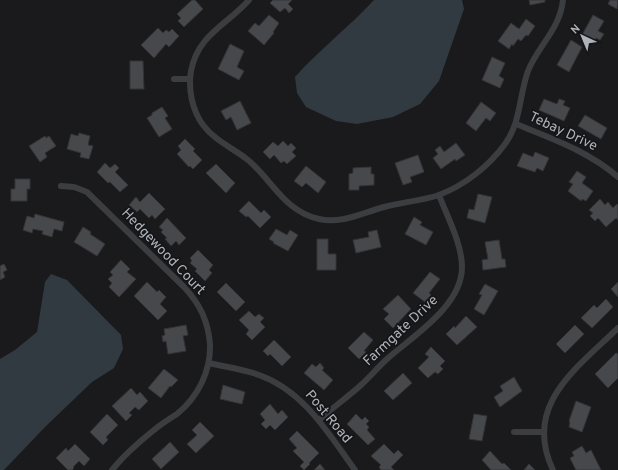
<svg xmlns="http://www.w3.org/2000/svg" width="618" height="470" font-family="Overpass,sans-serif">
<rect width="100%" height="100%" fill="#1a1a1c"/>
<g fill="#313a40">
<path d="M374 0H462L464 9 439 81 420 104 393 117 357 124 336 121 306 107 297 93 295 77C319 50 349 27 374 0Z"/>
<polygon points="51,274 67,280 121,335 123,349 114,368 92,382 45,427 4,470 0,470 0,359 15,350 37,332 45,282"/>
</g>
<g fill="#47484c" stroke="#343438">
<polygon points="192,0 195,0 203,9 184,27 178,21 181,18 177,14"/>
<polygon points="273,0 292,0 288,4 293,9 289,13 285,8 280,12 270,3"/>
<polygon points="529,0 545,0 545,2 530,5"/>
<polygon points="610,0 618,0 617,9 608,4"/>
<polygon points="269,15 279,23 273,32 274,33 264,45 248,31 255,23 259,26"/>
<polygon points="593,15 604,21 598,31 604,34 600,40 596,38 593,43 581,37"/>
<polygon points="526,19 535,26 528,36 526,35 521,41 518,39 513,46 512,44 509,49 498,41 511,23 519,29"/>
<polygon points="158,28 163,33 166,30 169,32 172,29 179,36 169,47 166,44 154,58 141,45"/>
<polygon points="571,40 582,47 569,72 557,65"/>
<polygon points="230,44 244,51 237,67 244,71 239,80 218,69"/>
<polygon points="492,57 505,63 499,76 504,79 500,88 482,80"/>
<polygon points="130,61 143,61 144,89 130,89"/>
<polygon points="544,99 557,104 559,99 565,101 563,105 570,108 564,121 539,110"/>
<polygon points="240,101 251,123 237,130 231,117 226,120 221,111"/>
<polygon points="481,102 496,113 490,121 486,118 476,131 466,123"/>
<polygon points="162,107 168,116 165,118 172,129 159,137 147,118 152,115 152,113"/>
<polygon points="585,115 607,128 601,139 578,126"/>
<polygon points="79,133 90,136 88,145 93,146 89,159 80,157 81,153 67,149 71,134 78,136"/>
<polygon points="45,136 46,138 49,136 56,146 45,153 47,157 40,162 29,146"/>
<polygon points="185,139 195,149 193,151 202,160 193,169 190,166 189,167 177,154 181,150 178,146"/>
<polygon points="283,141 288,146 291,143 296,148 292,152 296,156 287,164 284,161 281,163 274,155 270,159 263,152 273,142 278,146"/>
<polygon points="456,143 465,155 456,161 455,159 441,169 433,158 438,154 435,150 440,146 444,152"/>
<polygon points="535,152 549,158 543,171 537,168 535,172 517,166 523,153 533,157"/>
<polygon points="418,155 424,172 410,177 412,182 403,185 395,163"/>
<polygon points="105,163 110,168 115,164 119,168 115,172 128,185 120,192 110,182 108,183 97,172"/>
<polygon points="216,164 235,183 226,193 206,173"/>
<polygon points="306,166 326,182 318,193 306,183 302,187 294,181"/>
<polygon points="371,167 371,174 374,174 374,185 359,186 359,190 349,190 349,174 353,173 353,168"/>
<polygon points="577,171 586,177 582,183 593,191 586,201 582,199 581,201 568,191 573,184 569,182"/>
<polygon points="15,179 30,179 30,189 27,189 27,201 11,201 11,189 15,189"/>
<polygon points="149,193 165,209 155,219 152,215 149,218 140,209 137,212 129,205 136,197 140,202"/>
<polygon points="478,194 492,197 485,223 467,218 469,209 474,210"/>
<polygon points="600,199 605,205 608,202 613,208 617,204 618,205 618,220 616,218 606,227 598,218 595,221 590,216 593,213 589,210"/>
<polygon points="249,201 261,213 264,210 271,217 260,228 248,216 246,217 239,211"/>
<polygon points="35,214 64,222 62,231 54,229 52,237 42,234 43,231 33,229 32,233 23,230 27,216 34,218"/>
<polygon points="414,217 422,222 420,225 433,232 426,245 405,234"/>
<polygon points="167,218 186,238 179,245 176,241 171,246 165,239 167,238 161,232 163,230 159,227"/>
<polygon points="83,227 91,232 90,234 105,244 97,256 74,242"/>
<polygon points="276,229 287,235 290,230 298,235 288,251 273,243 274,242 269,239"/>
<polygon points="377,230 381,247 356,253 353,240 369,237 368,232"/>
<polygon points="317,239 328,239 328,254 336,254 336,270 317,270"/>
<polygon points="499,240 502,259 505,259 506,267 483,270 482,260 488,259 485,242"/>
<polygon points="198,250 213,265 209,270 212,273 205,281 195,271 197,269 190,263 192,261 190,258"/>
<polygon points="121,260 130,269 127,272 136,279 119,297 109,287 112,283 108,279 113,275 110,272"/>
<polygon points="4,264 7,270 3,272 5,277 0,280 0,266"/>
<polygon points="430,272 440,279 429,293 431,295 425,302 413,293"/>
<polygon points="147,282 157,292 159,290 166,297 160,304 167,311 158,320 134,296"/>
<polygon points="618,282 618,297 611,289"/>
<polygon points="226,283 245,302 236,311 217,292"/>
<polygon points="485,284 498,291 484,315 474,309 482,295 479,294"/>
<polygon points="398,295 411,309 393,328 384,319 389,314 383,309"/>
<polygon points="606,299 613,307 592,328 581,318 594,305 597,308"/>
<polygon points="249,311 255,317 259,314 264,318 260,322 265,327 252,340 246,334 249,330 239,320"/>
<polygon points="466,316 477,327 457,345 446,334 454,326 455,328"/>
<polygon points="186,325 188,335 183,336 186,351 168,354 166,341 163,342 162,336 165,335 164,329"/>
<polygon points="575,325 584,334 565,353 556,344"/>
<polygon points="364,332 373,340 364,351 366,352 359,359 348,348"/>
<polygon points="274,340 291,357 282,366 270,354 268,356 263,351"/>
<polygon points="431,347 445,361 440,366 443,369 438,374 435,372 428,378 418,368 429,357 425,354"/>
<polygon points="616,353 618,354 618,378 608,388 595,374"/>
<polygon points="320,363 324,368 322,370 333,380 324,390 304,373 312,364 316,367"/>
<polygon points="164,369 178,380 171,387 170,386 161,398 148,388"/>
<polygon points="403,373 412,383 393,400 384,391"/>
<polygon points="514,377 522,391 500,407 494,397 503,391 500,386"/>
<polygon points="223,385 245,392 242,404 220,399"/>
<polygon points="131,388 137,395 140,392 148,401 139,410 135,407 129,413 132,415 126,421 112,406"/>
<polygon points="576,401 591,407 582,432 569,427 570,422 569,421"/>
<polygon points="270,404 278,414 282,410 288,417 275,430 270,425 266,429 261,424 265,420 260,414"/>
<polygon points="107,414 118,425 106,437 108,440 103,445 90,432"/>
<polygon points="356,414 362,420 365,417 369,421 366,424 369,427 367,430 375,439 368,445 347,424"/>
<polygon points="474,414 487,416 482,441 469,439"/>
<polygon points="200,422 214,436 196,453 187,444 197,435 192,430"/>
<polygon points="297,431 319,453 309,463 310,464 304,470 300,466 304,462 293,451 297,448 289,439"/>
<polygon points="170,442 179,452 161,469 152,459"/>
<polygon points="75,444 90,459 84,466 79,461 73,467 74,468 72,470 68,470 56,458 66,448 68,451"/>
<polygon points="384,444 394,454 398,450 403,455 391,467 394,470 381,470 379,467 381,465 371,456"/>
<polygon points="582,446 586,453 591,450 601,470 576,470 570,458 574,456 572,452"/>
<polygon points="490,451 502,464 504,463 511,470 491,470 482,460"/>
<polygon points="320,464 325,470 314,470"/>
<polygon points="529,464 535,470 524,470"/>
</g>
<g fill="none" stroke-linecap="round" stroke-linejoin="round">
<g stroke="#3b3d41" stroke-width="6">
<path d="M249 0C227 25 198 34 191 71 188 89 192 110 203 125 215 141 233 148 248 160 272 180 285 212 319 219 342 224 362 213 384 207 402 202 421 201 439 195 465 185 489 166 505 144 521 122 519 96 528 71 538 46 560 29 563 0"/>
<polyline points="174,79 190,79"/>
<path d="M516 124C552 139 588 151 618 177"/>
<path d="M61 186 74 187 87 192 184 287C200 304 208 321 210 344 211 371 198 397 177 414 169 419 161 424 154 430 139 442 124 455 112 470"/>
<path d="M209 363C226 367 243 369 259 375 304 391 328 433 355 470"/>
<path d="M319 420C332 408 348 397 361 385 370 377 378 367 387 359 413 336 462 306 462 267 462 244 447 216 439 195"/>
<polyline points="514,432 544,432"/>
<path d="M553 470C522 405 577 368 618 328"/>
</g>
</g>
<g text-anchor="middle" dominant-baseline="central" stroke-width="3.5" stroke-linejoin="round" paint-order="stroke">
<g font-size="14" fill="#aeb2bb" stroke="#151517">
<text transform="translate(563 132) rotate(25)">Tebay Drive</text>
<text transform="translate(163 252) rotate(46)">Hedgewood Court</text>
<text transform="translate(401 331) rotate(-43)">Farmgate Drive</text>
<text transform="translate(328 417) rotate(50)">Post Road</text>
</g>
</g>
<g transform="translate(582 36) rotate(316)" stroke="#151517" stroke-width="3" paint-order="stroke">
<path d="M0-3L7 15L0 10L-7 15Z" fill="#aeb2bb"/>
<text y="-6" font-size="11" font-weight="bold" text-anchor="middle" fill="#aeb2bb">N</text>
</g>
</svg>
